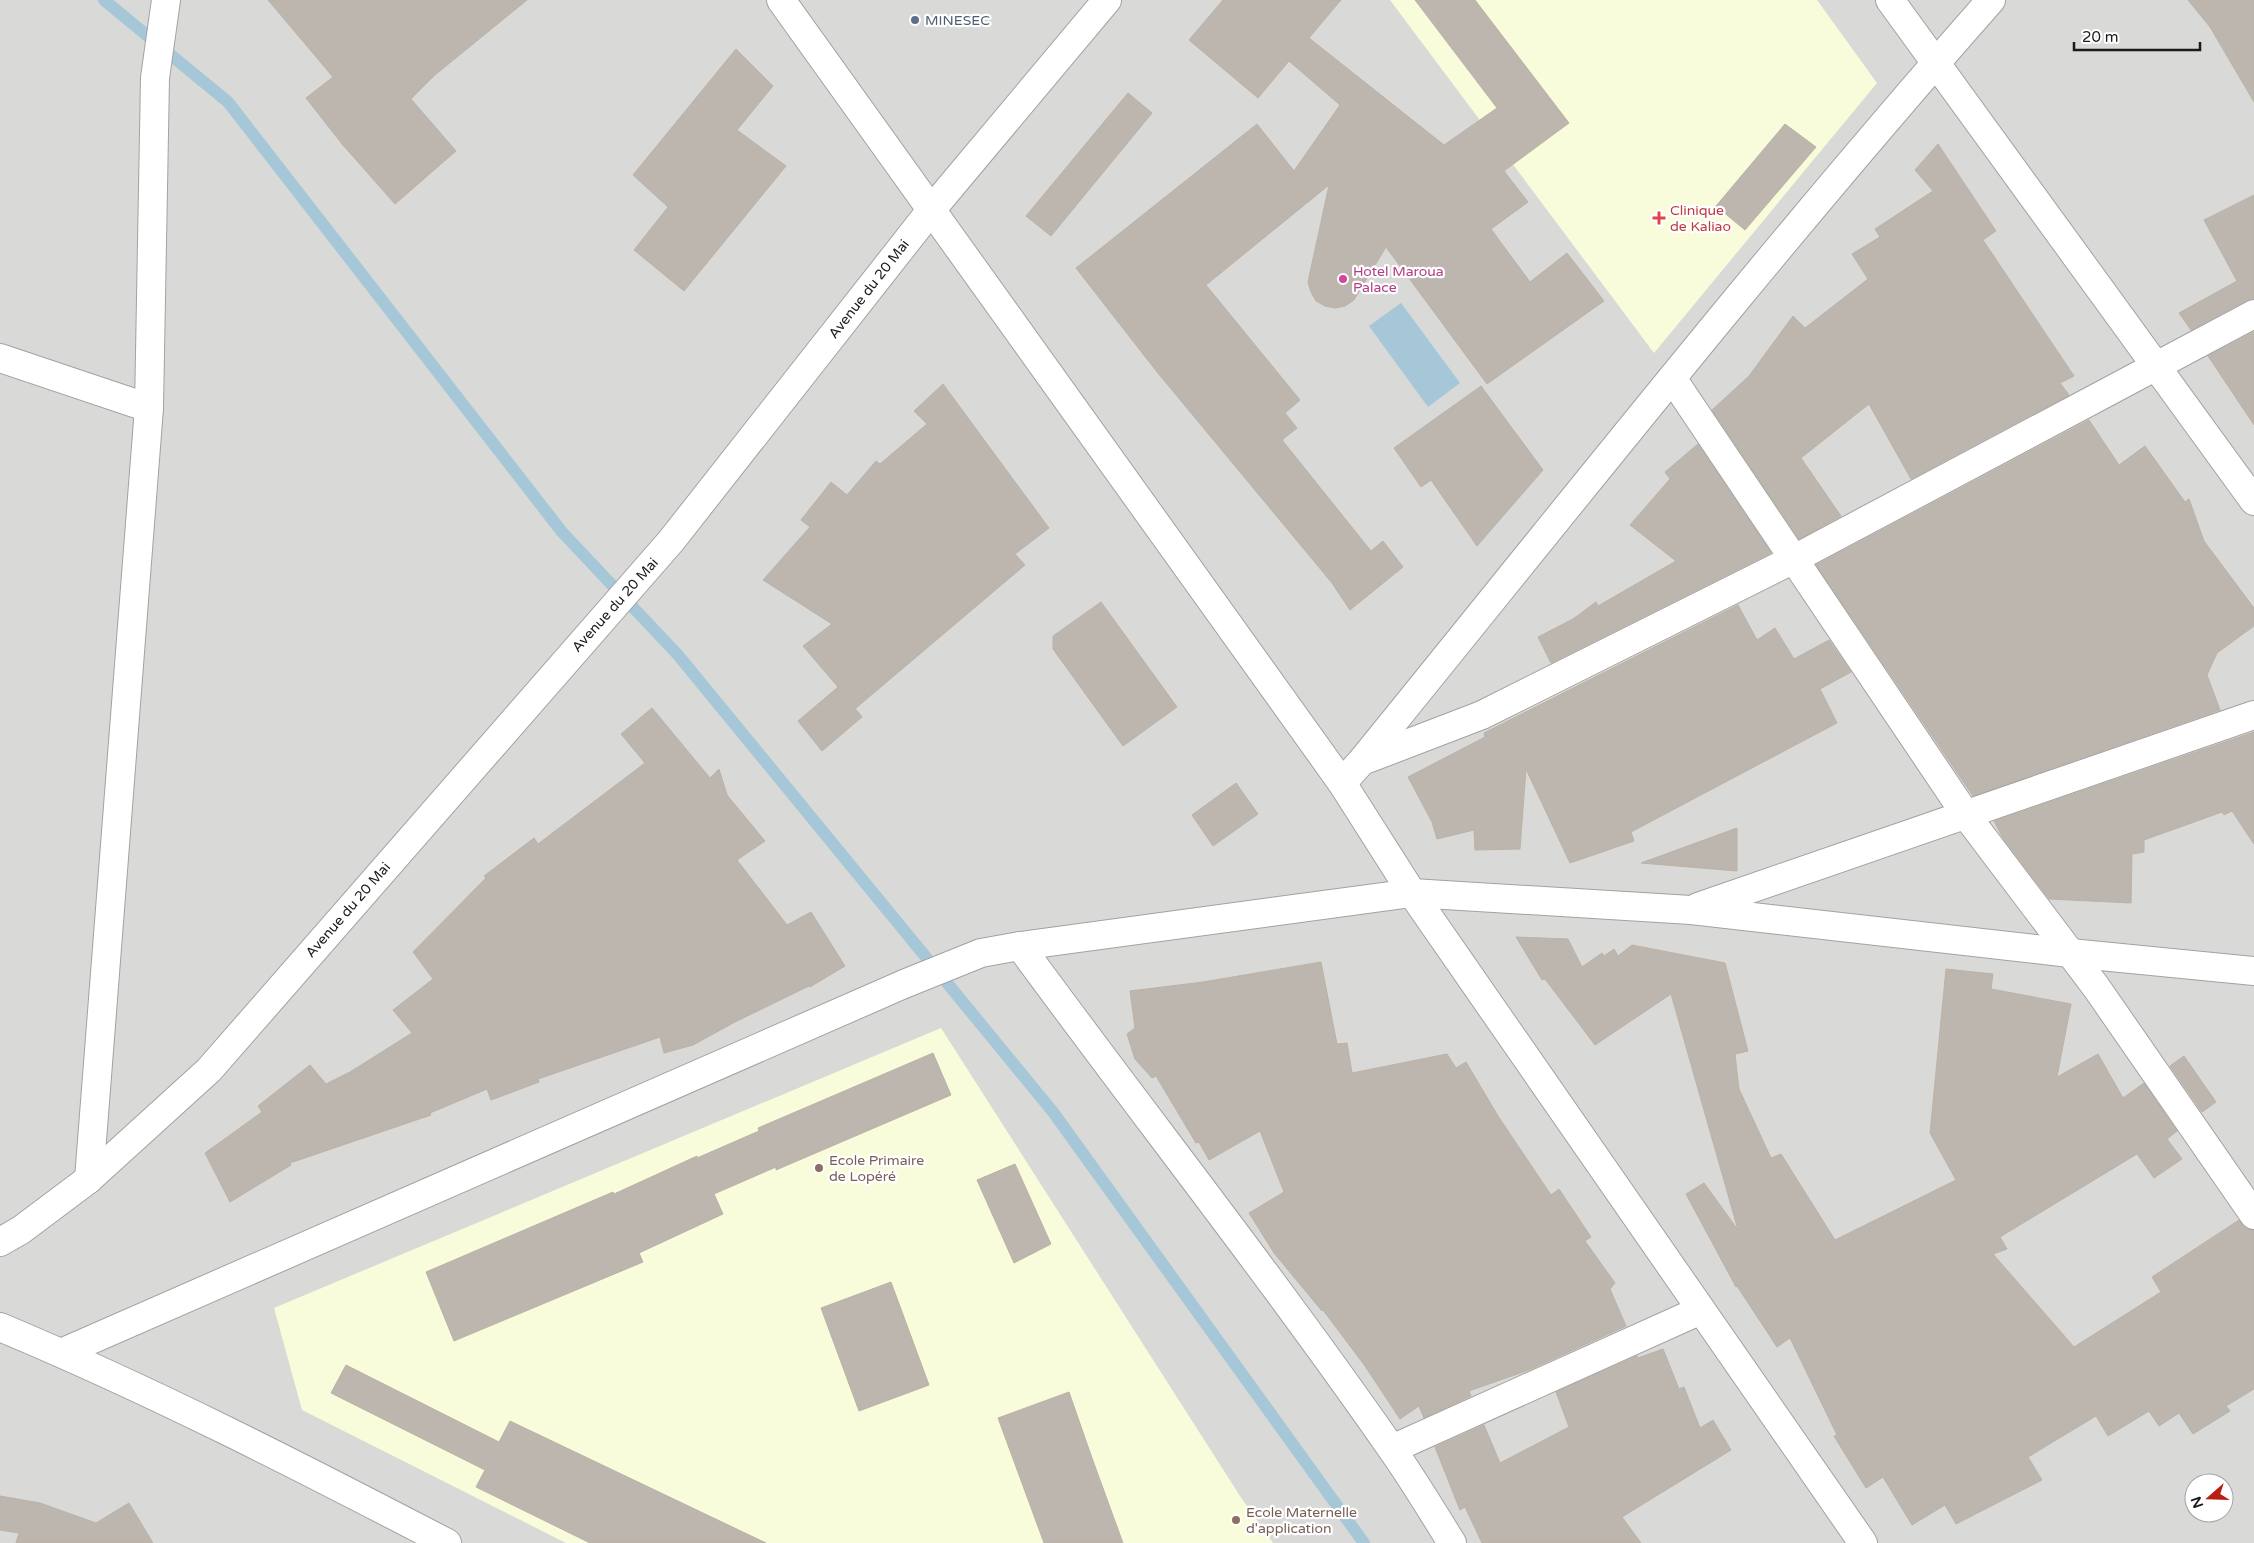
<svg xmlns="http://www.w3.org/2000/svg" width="2254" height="1543" font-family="'Varela Round',sans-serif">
<rect width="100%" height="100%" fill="#eceae2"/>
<path fill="#d9d9d8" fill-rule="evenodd" d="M0 0H2254V1543H0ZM2194 1483H2224V1513H2194Z"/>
<g fill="#f9fcdb">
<polygon points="1390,0 1817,0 1877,83 1654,353"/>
<polygon points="941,1028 1240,1496 1273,1543 566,1543 302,1410 274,1308"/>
</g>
<polygon fill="#a5c7d7" points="1401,303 1460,383 1428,407 1369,326"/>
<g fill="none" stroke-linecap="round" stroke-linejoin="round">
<polyline stroke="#a5c7d7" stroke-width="12" points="104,0 228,102 562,532 678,655 1053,1112 1364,1543"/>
</g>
<g fill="#bcb6af" stroke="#bcb2a6">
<polygon points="268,0 527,0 435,75 411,99 456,151 395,204 342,144 306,98 333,77"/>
<polygon points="1223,0 1341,0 1309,38 1444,145 1497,108 1415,0 1475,0 1569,123 1504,171 1528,202 1491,229 1530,282 1567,253 1604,301 1487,384 1386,247 1354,300 1345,306 1335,308 1325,306 1316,301 1311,292 1308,282 1329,185 1206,285 1300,400 1285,413 1297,428 1282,440 1371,551 1383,541 1403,567 1350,610 1332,583 1157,372 1076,268 1257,124 1294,171 1340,105 1289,61 1258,98 1189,40"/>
<polygon points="2188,0 2254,0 2254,102 2210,27"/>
<polygon points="736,49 773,86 737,130 786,166 684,291 634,250 668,207 633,175"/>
<polygon points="1128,93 1152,113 1051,236 1026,216"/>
<polygon points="1785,124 1816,147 1745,230 1716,206"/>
<polygon points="1938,144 1996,231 1983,240 2074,376 2060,383 2069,395 1911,479 1869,404 1801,458 1841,516 1799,539 1712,410 1749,376 1793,316 1805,328 1868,279 1852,254 1880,237 1875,229 1933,191 1915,170"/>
<polygon points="2254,195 2254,298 2247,300 2191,330 2179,313 2237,281 2204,220"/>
<polygon points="2254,332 2254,425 2208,356"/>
<polygon points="943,384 1049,528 1015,554 1025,565 856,708 843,693 862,717 822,751 798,721 838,687 803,646 832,624 763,580 810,527 801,520 831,482 847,495 876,461 880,464 927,424 914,411"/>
<polygon points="1481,386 1543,470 1477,546 1431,480 1421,487 1394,448"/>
<polygon points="2089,420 2119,465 2145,446 2185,502 2189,499 2204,541 2254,608 2254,626 2217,653 2207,675 2220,710 1973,796 1816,565"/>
<polygon points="1698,444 1771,553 1551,663 1538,637 1573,619 1596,602 1598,606 1676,561 1630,525 1670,479 1665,472"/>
<polygon points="1101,602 1177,707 1123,746 1053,649 1053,636"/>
<polygon points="1738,605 1757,640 1775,628 1794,659 1829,640 1851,672 1820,689 1837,723 1631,832 1634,841 1570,863 1526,769 1520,849 1475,850 1474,830 1437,839 1432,822 1408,777 1485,737 1484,733"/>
<polygon points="652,708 710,778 719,769 727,795 765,841 737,860 787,925 811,912 845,966 810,987 809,986 735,1022 693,1045 664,1053 660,1037 538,1079 539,1082 491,1100 487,1089 430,1113 431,1115 290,1163 291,1165 230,1202 205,1153 262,1112 258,1106 310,1065 326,1084 350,1072 412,1033 393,1010 433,979 413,952 486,878 484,876 534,838 538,844 645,763 621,734"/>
<polygon points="2254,732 2254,844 2232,811 2224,815 2222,812 2144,840 2144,852 2132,854 2131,903 2049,899 2003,838 1994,821"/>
<polygon points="1236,783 1258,814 1213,846 1192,815"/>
<polygon points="1737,828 1737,871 1641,863"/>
<polygon points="1516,937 1568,939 1582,967 1602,953 1604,956 1614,949 1618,956 1632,945 1725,963 1748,1051 1735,1054 1739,1089 1771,1158 1781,1154 1835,1240 1956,1180 1930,1133 1946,969 1993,974 1991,989 2071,1004 2057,1077 2098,1054 2123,1098 2144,1083 2177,1131 2167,1139 2182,1159 2154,1178 2137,1154 2000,1237 2007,1249 1993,1254 2074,1347 2161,1292 2152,1277 2239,1220 2247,1229 2254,1230 2254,1389 2226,1406 2230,1411 2193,1434 2179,1413 2159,1426 2149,1411 2108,1436 2096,1416 2028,1457 2042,1480 1956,1524 1945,1505 1912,1525 1883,1477 1866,1488 1834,1436 1837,1435 1790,1338 1777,1347 1737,1286 1736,1287 1686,1194 1704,1183 1738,1230 1671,994 1595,1045 1545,979 1542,980"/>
<polygon points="1321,962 1337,1044 1347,1043 1352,1073 1447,1054 1456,1068 1466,1062 1498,1116 1551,1195 1559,1189 1591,1237 1585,1241 1615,1283 1610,1289 1626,1326 1529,1370 1469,1391 1471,1396 1424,1418 1419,1406 1400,1419 1365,1366 1323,1310 1322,1311 1274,1253 1249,1213 1284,1192 1260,1131 1209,1160 1199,1142 1196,1143 1156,1076 1152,1078 1135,1059 1127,1034 1135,1028 1130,991 1203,982"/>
<polygon points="933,1053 951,1095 776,1170 776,1167 714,1194 723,1214 639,1253 643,1262 454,1341 426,1272 613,1192 614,1194 697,1156 697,1158 759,1131 758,1128"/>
<polygon points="2184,1056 2216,1102 2202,1112 2170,1066"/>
<polygon points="1015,1164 1051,1244 1014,1263 977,1180"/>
<polygon points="891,1282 929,1385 859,1411 821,1308"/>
<polygon points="1663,1349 1679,1389 1684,1387 1700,1428 1713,1420 1731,1450 1622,1517 1641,1543 1482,1543 1465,1507 1460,1510 1435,1447 1484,1425 1500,1463 1569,1427 1556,1392 1637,1356 1638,1358"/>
<polygon points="346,1365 499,1442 510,1421 766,1543 590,1543 476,1487 485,1470 331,1393"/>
<polygon points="1069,1392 1092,1458 1123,1543 1044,1543 998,1418"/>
<polygon points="0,1496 40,1503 96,1523 129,1503 153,1543 16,1543 19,1533 0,1530"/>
</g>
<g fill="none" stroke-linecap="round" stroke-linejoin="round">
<g stroke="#a2a2a2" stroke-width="30">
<g id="minor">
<polyline points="781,0 1342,783 1412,893 1863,1543"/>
<polyline points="1890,0 2254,501"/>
<polyline points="0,358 149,408"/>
<polyline points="1672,378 1966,815 2096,987 2254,1215"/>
<polyline points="1362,761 1482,715 1794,559 2254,314"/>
<path d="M1342 783 1361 762C1569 506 1773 247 1991 0"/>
<polyline points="1698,907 2254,715"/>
<path d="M1020 946C1143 1114 1272 1277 1391 1448 1413 1479 1432 1511 1452 1543"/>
<polyline points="89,1179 149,408 155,78 166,0"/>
<polyline points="0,1242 21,1230 89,1179 209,1070 671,541 932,209 1107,0"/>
<path d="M0 1327C153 1391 301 1467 447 1543"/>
<polyline points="61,1353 904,984 981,953 1020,946 1412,893 1691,910 2070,953 2254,971"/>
<polyline points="1392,1449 1701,1310"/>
</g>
</g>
<use href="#minor" stroke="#fff" stroke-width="28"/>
</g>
<circle fill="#5c6f8a" stroke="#fff" stroke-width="2" cx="915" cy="20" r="5"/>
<path fill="#e0444e" stroke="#fff" stroke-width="2" d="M1656.5 210.5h5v5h5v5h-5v5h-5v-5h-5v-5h5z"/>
<circle fill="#d1479c" stroke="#fff" stroke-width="2" cx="1343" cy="279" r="5"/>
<g fill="#8d6e63" stroke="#fff" stroke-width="2">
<circle cx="819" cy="1168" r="5"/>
<circle cx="1236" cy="1520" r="5"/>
</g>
<g text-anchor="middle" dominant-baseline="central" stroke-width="4.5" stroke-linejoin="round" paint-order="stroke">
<g font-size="14" fill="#4e5e75" stroke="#fff" text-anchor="start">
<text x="925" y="20">MINESEC</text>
</g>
<g font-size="14" fill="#be3a42" stroke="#fff" text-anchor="start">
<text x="1670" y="210">Clinique<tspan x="1670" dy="16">de Kaliao</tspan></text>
</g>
<g font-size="14" fill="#b23c85" stroke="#fff" text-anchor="start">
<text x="1353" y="271">Hotel Maroua<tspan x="1353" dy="16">Palace</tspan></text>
</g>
<g font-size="14" fill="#1b1b1b" stroke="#fff">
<text transform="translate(869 289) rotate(-52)">Avenue du 20 Mai</text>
<text transform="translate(615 605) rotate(-48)">Avenue du 20 Mai</text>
<text transform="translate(348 910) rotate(-49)">Avenue du 20 Mai</text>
</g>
<g font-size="14" fill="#785e54" stroke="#fff" text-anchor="start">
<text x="829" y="1160">Ecole Primaire<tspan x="829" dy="16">de Lopéré</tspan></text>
<text x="1246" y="1512">Ecole Maternelle<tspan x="1246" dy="16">d'application</tspan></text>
</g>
</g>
<g transform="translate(2209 1498) rotate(250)"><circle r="24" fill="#ffffff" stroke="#a4a4a4"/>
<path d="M0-4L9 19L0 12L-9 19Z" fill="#b72010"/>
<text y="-8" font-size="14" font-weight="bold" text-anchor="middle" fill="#1b1b1b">N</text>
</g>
<path d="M2074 42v8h126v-8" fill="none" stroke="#1b1b1b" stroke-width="2.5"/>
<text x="2082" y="42" font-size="15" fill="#1b1b1b" stroke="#ffffff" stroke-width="4" paint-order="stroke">20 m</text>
</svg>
